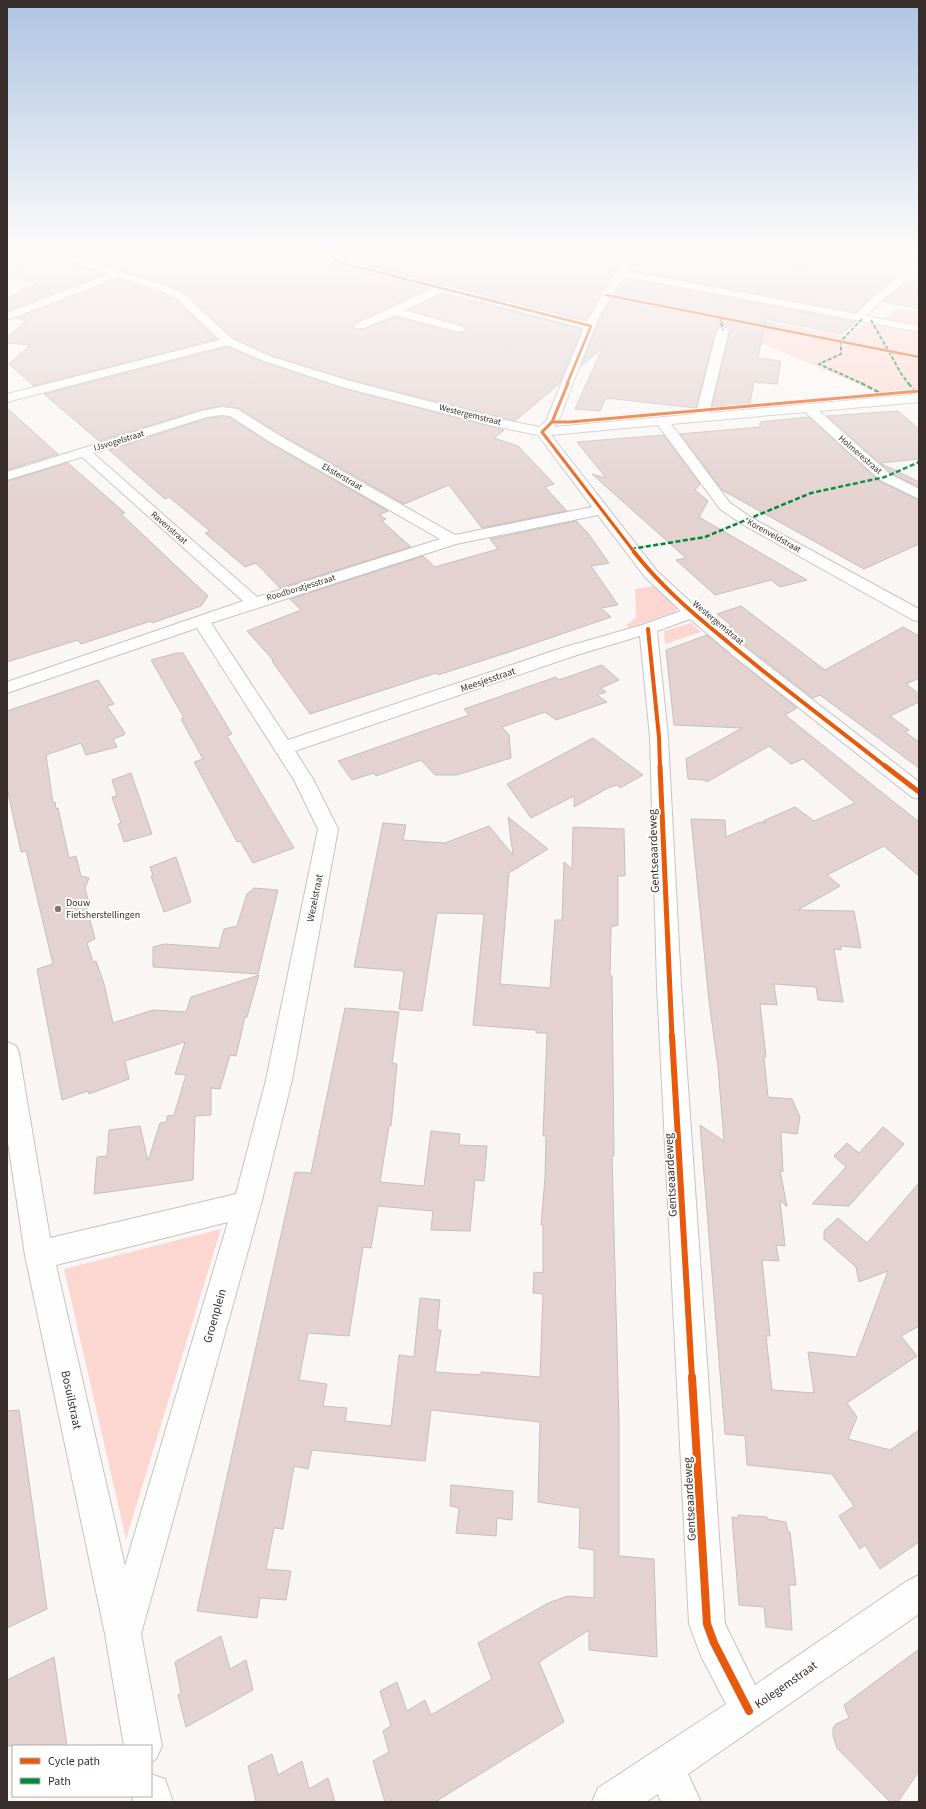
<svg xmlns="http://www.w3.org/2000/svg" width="926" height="1809" font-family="'Source Sans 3',sans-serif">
<rect width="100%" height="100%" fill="#faf6f5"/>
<g fill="#fcd7d2">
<polygon points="621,292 843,336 866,324 884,319 897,308 919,312 919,394 911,389 877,392 718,325"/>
<polygon points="655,586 677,607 677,610 675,612 629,628 626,625 636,618 635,589"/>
<polygon points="691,623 701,632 665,644 664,631"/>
<polygon points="221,1229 126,1539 64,1269"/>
</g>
<g fill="#e3d2d0" stroke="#c6bfbd">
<polygon points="7,250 47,250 78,265 105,274 7,311 7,297 22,292 18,290 37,284 9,275 15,273 7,269 18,266 7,260"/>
<polygon points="63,250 190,250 191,257 219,251 233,257 283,252 282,250 319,250 327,261 338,266 428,289 355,323 352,326 356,330 365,329 395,317 459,333 463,332 466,329 463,326 408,310 443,294 582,329 559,384 515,421 350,380 273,356 233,338 186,294 169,286"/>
<polygon points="332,250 429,250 454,255 467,251 498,258 526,250 627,250 586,320 349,261 338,256"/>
<polygon points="640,250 734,250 767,256 764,259 804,266 830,250 910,250 900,256 919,259 873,295 856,312 629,270"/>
<polygon points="624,278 856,322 842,334 766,319 758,358 781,361 777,384 754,382 749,408 711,409 730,330 722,326 716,330 696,408 606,398 600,411 575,409 602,349 581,366 599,320"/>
<polygon points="119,279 160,292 176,300 217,339 34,386 9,364 30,345 7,343 7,337 26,321 16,318"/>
<polygon points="909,280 919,282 919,309 883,301"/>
<polygon points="227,347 263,362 342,388 504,430 494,438 518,446 554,484 545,487 567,511 482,528 449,485 404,504 283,436 237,408 222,406 201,410 99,441 44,394"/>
<polygon points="7,408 58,454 7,470"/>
<polygon points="898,411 919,429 919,459 880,463 919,482 919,487 891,473 827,416"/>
<polygon points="222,417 229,417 271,444 388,511 379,515 386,519 382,521 411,547 280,588 256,563 245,567 205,533 210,531 169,497 165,499 109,450 207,418"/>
<polygon points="809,417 879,481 919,500 919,544 864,569 722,490 680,434 760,427 760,422"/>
<polygon points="664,435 700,484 695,490 708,501 699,517 807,580 780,587 771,580 715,595 676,560 686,558 592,474 606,478 577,442"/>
<polygon points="68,463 125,513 121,514 208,596 201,606 152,623 151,621 81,644 78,640 7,662 7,481"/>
<polygon points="576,521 587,532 609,563 591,566 618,605 601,608 611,617 509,652 438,675 436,673 310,714 272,661 273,660 247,631 301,610 290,599 423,556 435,567 498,549 490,539"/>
<polygon points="741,606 825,670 903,627 919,636 919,678 906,684 919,694 919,702 890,716 909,730 905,732 919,742 919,768 820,695 813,698 724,629 732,626 717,614"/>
<polygon points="707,635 797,708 785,715 919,822 919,876 884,846 827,875 840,886 798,910 854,911 861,948 841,946 841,950 834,949 843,1002 818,1000 816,987 774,984 777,1005 760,1004 766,1057 764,1057 768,1097 792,1099 800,1117 797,1134 781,1132 783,1172 780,1170 787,1207 780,1200 785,1246 776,1245 779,1261 762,1260 770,1336 766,1336 772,1390 814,1393 808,1352 856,1357 888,1271 859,1282 856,1267 824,1239 824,1231 838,1218 867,1243 919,1183 919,1326 901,1336 917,1356 847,1403 857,1417 848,1439 890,1450 919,1430 919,1542 880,1569 865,1545 860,1549 839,1516 854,1506 832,1474 747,1465 745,1436 725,1434 700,1125 724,1141 718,1067 709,1001 691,819 725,820 726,837 760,822 766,823 763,821 795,807 814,821 855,803 803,759 791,764 769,746 707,782 704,780 688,779 686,759 742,728 674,725 666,650"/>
<polygon points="177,653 183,653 232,734 227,736 294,848 253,863 240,841 237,842 194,762 203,759 181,719 184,718 151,660"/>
<polygon points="602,665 619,680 601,688 606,692 597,695 607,702 556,720 545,712 502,727 509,735 511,758 457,775 435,775 421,760 376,776 374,773 352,780 338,761 469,715 464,709 556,677 559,680"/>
<polygon points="98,680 114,704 107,706 125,733 124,735 113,739 117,747 86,755 81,743 46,755 53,803 55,802 56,809 58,808 69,858 76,856 81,876 89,878 85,888 88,900 85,901 95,939 87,943 93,962 96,961 104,984 113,1023 153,1010 186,1012 191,997 259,975 247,1017 245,1017 236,1056 230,1055 220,1089 211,1088 211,1115 195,1116 193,1180 94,1194 97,1157 107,1156 109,1130 140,1126 148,1161 160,1123 167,1122 167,1116 174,1115 186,1075 175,1074 185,1042 125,1061 129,1079 89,1094 88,1091 62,1100 37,969 53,964 26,851 21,852 7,788 7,711"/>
<polygon points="593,738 643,775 620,788 617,785 608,788 574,807 574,796 531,818 507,784"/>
<polygon points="131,773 152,834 124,842 118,824 121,823 112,797 117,796 112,780"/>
<polygon points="508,817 548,849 509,873 500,984 550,988 555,920 562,920 564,862 572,869 573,827 624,829 625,876 618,876 618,925 611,927 610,976 612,976 614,1156 612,1156 619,1422 619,1556 654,1559 657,1657 589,1650 589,1630 539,1662 564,1722 435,1802 385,1802 373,1761 389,1752 383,1731 391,1726 380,1691 397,1682 407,1711 425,1700 431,1715 492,1679 478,1643 548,1603 568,1596 594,1598 594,1550 579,1548 580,1508 538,1502 540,1422 431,1410 425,1461 312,1450 308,1469 294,1466 283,1529 274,1528 266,1569 291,1571 286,1600 260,1598 257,1618 197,1611 295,1172 311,1173 345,1008 399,1012 392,1063 397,1064 391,1126 389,1126 380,1182 424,1186 431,1131 460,1134 459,1145 487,1146 484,1181 475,1180 470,1231 431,1230 433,1211 378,1206 371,1248 363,1247 349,1336 308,1333 299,1380 327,1384 323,1406 347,1408 345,1421 391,1426 399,1355 414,1357 420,1298 440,1300 437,1330 441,1330 435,1372 481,1375 481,1372 540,1377 543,1294 533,1293 534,1272 543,1273 543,1225 541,1225 545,1178 546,1136 543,1136 547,1033 536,1033 536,1030 473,1025 484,914 437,913 422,1011 399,1009 404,971 354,967 383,823 406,825 403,840 445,843 489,826 513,855"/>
<polygon points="176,857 191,902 164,912 151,876 153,875 150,867"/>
<polygon points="254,888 278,890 258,974 153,967 153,947 165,944 219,948 224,929 237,926 247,894"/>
<polygon points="883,1127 904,1144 849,1206 812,1204 846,1167 834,1156 847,1143 859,1153"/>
<polygon points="19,1410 47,1609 7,1628 7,1411"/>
<polygon points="451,1485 513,1491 512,1520 497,1518 496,1536 456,1533 459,1508 450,1506"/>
<polygon points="738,1515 767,1517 767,1519 786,1522 788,1532 790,1532 796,1585 789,1585 792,1630 766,1627 764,1607 739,1605 732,1517 738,1518"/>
<polygon points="221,1636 230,1669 246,1660 253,1690 186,1727 178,1695 181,1693 175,1662"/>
<polygon points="919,1649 919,1771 898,1802 890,1802 837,1748 833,1736 833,1728 836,1724 849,1718 844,1705"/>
<polygon points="54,1657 67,1746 7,1746 7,1680"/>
<polygon points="272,1754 278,1775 302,1761 309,1789 328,1778 335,1802 256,1802 248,1766"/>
</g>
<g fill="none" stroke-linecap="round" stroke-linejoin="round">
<g stroke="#cac2c1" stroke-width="2">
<g id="minor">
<path d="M48 250H60L85 260 169 287 185 295 232 339 272 357 350 381 490 417 539 427 546 421 584 328 443 292 404 310 463 327 465 329 463 331 459 332 395 315 364 328H356L354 326 356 324 432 289 339 265 328 260 320 250H330L337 257 349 262 587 322 629 250H639L627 271 856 314 874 296 919 263V271L882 300 866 316 919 326V332L623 276 598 319 558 422 554 427 696 414 717 330 723 327 729 330 709 413 919 394V402L819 411 890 474 919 489V499L880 480 805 412 671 424 730 503 752 518 919 609V621L913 620 742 524 720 509 658 425 551 435 657 571 698 609 748 650 919 782V799L912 797 736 658 690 619 657 631 668 737 681 985 725 1624 755 1685 907 1581 919 1575V1614L688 1774 701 1802H661L658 1794 646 1802H592L598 1788 726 1704 701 1656 689 1624 657 985 650 737 640 636 577 655 295 751 313 779 338 829 292 1080 261 1204 141 1634 162 1746 156 1759 151 1762V1746H124L105 1634 25 1255 7 1136V1042L16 1046 19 1053 50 1238 236 1194 266 1080 318 829 294 780 197 628 7 693V682L243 601 82 457 7 480V472L201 411 222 407 237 409 282 437 455 535 592 507 538 435 489 425 342 387 264 361 227 345 7 402V394L220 340 177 299 161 291 119 277 7 320V313L109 274 79 264ZM222 415 230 416 272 443 440 539 257 597 93 453 207 417ZM598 515 645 577 681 611 642 625 565 647 288 740 211 623 456 544ZM228 1222 125 1566 56 1265Z"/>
<polygon points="151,1774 165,1779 173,1802 133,1802 132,1796 151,1796"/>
</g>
</g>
<use href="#minor" fill="#fefefe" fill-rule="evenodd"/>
<g stroke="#00873e" stroke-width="2" stroke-dasharray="4 2" stroke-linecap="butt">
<polyline points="720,317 723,330"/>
<polyline points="862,319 841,341 841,354 819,364 863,384"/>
<polyline points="871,320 902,375 909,384"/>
</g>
<g stroke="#00873e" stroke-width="2.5" stroke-dasharray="5 2.5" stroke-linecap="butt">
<polyline points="861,383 882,394"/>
<polyline points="908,383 916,392"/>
<polyline points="631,549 705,537 811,493 885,477 919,462"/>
</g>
<g stroke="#fff" stroke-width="3.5">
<g id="cycleway-far5">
<polyline points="325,250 334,259 346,264 591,326 567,384"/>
<polyline points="606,295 919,357"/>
</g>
</g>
<g stroke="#fff" stroke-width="4.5">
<g id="cycleway-far4">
<polyline points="568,383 552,422 542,432 635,553"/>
<polyline points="552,422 570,422 919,391"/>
</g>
</g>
<g stroke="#fff" stroke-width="6">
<g id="cycleway-far3">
<path d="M634 552C660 585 691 612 723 638 776 683 832 724 886 767"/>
<polyline points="648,629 659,737 660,767"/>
</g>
</g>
<g stroke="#fff" stroke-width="8">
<g id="cycleway-far2">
<polyline points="660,766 672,1037"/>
<polyline points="885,766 919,792"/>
</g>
</g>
<g stroke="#fff" stroke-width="9">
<polyline id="cycleway-far1" points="672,1036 692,1378"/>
</g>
<g stroke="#fff" stroke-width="10">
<polyline id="cycleway" points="692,1377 707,1624 714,1643 749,1711"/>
</g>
<use href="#cycleway-far5" stroke="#e8590c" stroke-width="2.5"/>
<use href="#cycleway-far4" stroke="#e8590c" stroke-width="3"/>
<use href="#cycleway-far3" stroke="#e8590c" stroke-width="4"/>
<use href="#cycleway-far2" stroke="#e8590c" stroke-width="5"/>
<use href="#cycleway-far1" stroke="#e8590c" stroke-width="6"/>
<use href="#cycleway" stroke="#e8590c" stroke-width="8"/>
</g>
<linearGradient id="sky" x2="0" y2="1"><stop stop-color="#adc4e2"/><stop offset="0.5" stop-color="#fdfbfa"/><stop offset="1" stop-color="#fdfbfa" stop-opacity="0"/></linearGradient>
<rect width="926" height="503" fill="url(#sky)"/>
<circle fill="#7d7473" stroke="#fff" stroke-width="1.5" cx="58" cy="909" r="4"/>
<g text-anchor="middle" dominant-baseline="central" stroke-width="4" stroke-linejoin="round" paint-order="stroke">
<g font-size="9" fill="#3a2e2d" stroke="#fff">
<text transform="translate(470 415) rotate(14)">Westergemstraat</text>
<text transform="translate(119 441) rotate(-17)">IJsvogelstraat</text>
<text transform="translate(860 455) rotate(41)">Holmerestraat</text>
<text transform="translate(342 477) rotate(30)">Eksterstraat</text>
<text transform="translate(169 528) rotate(41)">Ravenstraat</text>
<text transform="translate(774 536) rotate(29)">Korenveldstraat</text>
<text transform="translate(301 588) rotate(-17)">Roodborstjesstraat</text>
<text transform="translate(718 623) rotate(40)">Westergemstraat</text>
</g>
<g font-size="10" fill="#3a2e2d" stroke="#fff">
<text transform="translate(488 680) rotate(-19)">Meesjesstraat</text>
<text transform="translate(315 898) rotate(-79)">Wezelstraat</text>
</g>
<g font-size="10" fill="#3a2e2d" stroke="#fff" text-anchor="start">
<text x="66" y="903">Douw<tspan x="66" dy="12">Fietsherstellingen</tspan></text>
</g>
<g font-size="12" fill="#3a2e2d" stroke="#fff">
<text transform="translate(654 851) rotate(-92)">Gentseaardeweg</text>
<text transform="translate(671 1175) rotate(-93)">Gentseaardeweg</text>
<text transform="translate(215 1316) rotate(-74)">Groenplein</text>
<text transform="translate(71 1400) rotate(78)">Bosuilstraat</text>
<text transform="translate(690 1499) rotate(-93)">Gentseaardeweg</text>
<text transform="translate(786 1685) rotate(-35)">Kolegemstraat</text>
</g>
</g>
<rect width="926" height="1809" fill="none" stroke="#3a2e2d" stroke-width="16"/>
<rect x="12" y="1745" width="140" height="52" fill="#ffffff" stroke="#b0abab"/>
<rect x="20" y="1758" width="20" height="6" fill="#e8590c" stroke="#b0abab"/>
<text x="48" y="1765" font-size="12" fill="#3a2e2d">Cycle path</text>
<rect x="20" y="1778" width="20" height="6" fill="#00873e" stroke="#b0abab"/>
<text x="48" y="1785" font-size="12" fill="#3a2e2d">Path</text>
</svg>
